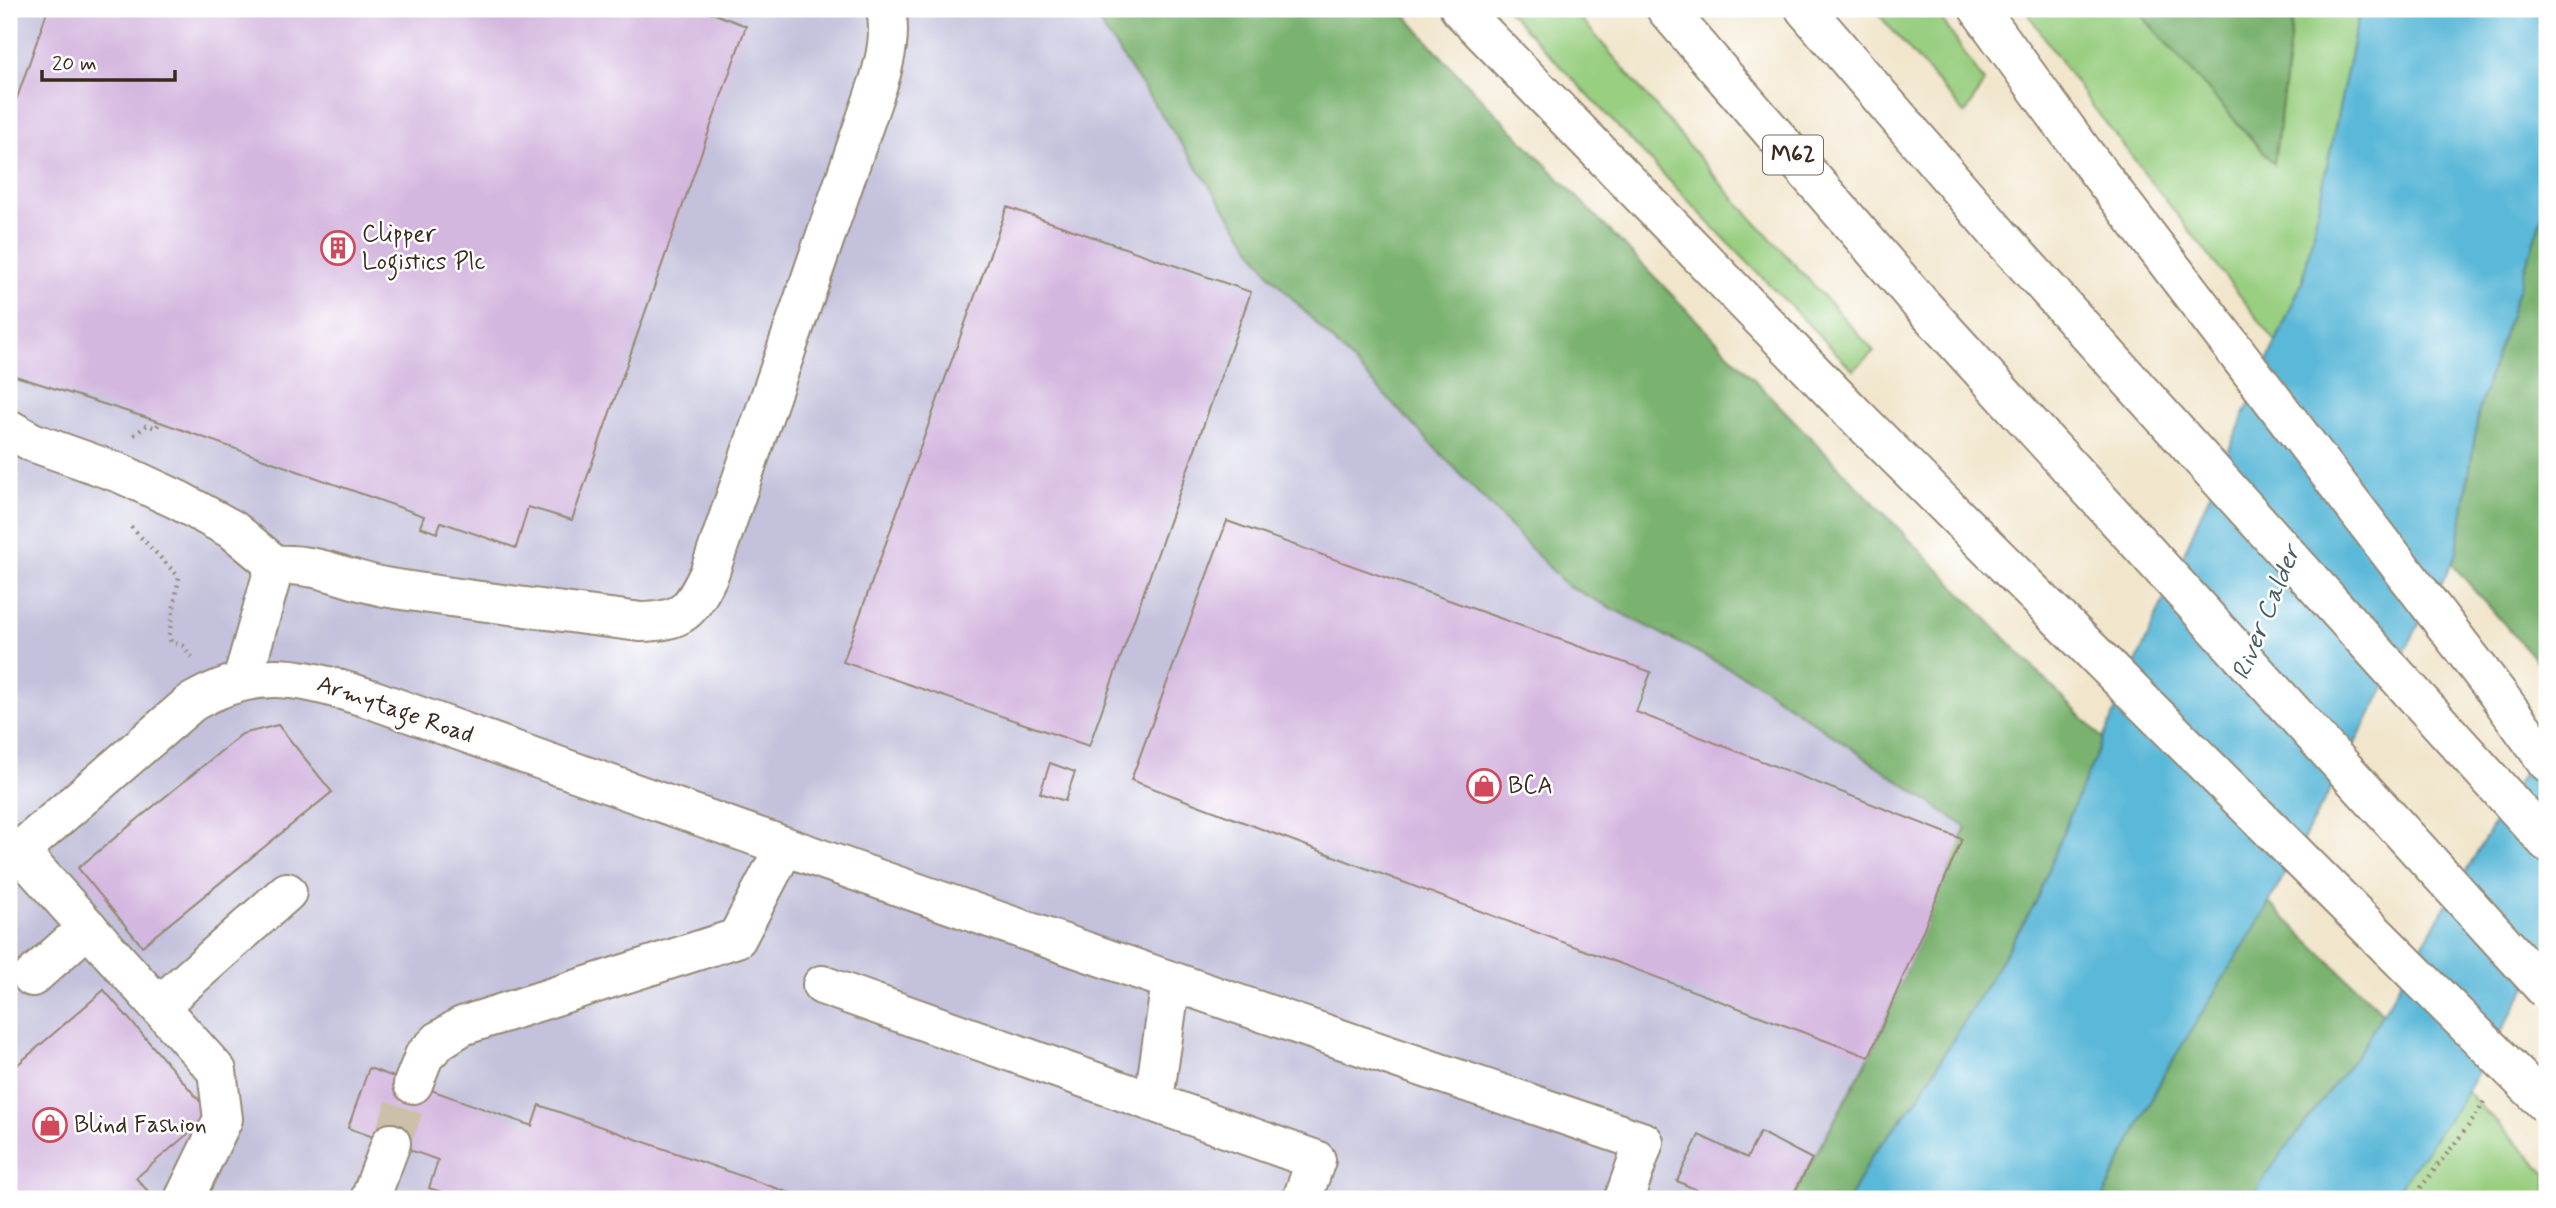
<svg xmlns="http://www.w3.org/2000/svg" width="2556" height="1208" font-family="Mynerve,sans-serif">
<rect width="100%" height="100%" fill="#fff"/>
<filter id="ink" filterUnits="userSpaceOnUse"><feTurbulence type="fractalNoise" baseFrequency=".0143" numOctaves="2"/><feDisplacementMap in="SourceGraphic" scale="14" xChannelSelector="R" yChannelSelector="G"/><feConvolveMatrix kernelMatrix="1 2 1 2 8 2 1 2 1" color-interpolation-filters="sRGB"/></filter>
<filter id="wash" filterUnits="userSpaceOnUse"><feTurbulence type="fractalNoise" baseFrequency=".00686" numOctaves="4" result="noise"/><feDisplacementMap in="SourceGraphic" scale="28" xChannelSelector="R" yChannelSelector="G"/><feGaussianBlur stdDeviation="1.57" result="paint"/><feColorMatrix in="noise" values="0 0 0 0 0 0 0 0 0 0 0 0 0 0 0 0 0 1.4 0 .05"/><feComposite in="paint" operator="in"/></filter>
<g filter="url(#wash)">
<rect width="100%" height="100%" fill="#f1e6cc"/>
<polygon fill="#c3c1db" points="9,9 1090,9 1270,275 1566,585 1752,680 1966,827 1869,1057 1791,1199 9,1199"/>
<g fill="#99cf81" stroke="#6a7c50" stroke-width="2">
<polygon points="1506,9 1573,9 1729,193 1874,351 1853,370 1721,235"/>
<polygon points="1874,9 1935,9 1984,82 1965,114"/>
<polygon points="2025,9 2136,9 2274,164 2294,9 2360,9 2303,280 2276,342 2084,95"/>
<polygon points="2466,1091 2547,1174 2547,1199 2391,1199"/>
</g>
<g fill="#7ab26f" stroke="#5a6e46" stroke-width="2">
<polygon points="1090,9 1400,9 1449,65 2103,739 2035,904 1916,1100 1871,1157 1849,1199 1791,1199 1869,1057 1966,827 1752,680 1566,585 1270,275"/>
<polygon points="2136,9 2294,9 2274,164"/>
<polygon points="2547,201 2547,673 2452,564 2456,556 2479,409"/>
<polygon points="2269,903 2383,1013 2362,1048 2265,1176 2252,1199 2102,1199 2163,1076"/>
</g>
<g fill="#5ab8d8" stroke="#4a717b" stroke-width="2">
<polygon points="2360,9 2547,9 2547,201 2479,409 2456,556 2262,916 2163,1076 2102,1199 1849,1199 1871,1157 1917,1100 2035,904 2072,810 2303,280"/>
<polygon points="2547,733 2547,952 2460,1103 2391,1199 2252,1199 2265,1176 2362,1048"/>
</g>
<g id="blocks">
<g fill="#d4b7df">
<polygon points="48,9 702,9 746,26 572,520 528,507 516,548 441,522 437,533 420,527 424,516 160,422 9,374 9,121"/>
<polygon points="1007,207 1251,292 1089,746 843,662"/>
<polygon points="1227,521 1651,672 1636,712 1962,839 1869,1057 1131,780"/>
<polygon points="278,725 332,792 142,946 78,868 242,734"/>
<polygon points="1050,763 1075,772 1065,801 1040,793"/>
<polygon points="104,990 211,1114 136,1178 155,1199 9,1199 9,1072"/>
<polygon points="369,1068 532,1126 539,1105 807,1199 442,1199 444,1193 429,1188 438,1160 348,1128"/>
<polygon points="1760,1132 1812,1159 1791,1199 1716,1199 1677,1181 1699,1135 1747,1158"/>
</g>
</g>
</g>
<g filter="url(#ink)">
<use href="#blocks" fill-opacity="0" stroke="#968875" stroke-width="2"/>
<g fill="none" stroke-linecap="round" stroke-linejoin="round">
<polyline stroke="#cdc0a9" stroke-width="38" stroke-dasharray="38 19" stroke-linecap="butt" points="391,1143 413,1084"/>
<g stroke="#968875" stroke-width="42">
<g id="minor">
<path d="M9 429 32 442 122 474 178 500 233 530 275 565C323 563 347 581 390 588 473 601 557 611 640 622 684 621 690 612 709 574L879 81C886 57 891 33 886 9"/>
<polyline points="242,681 275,565"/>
<polyline points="19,851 217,1071 223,1119 184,1199"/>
<path d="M9 860 191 703C259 663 305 678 374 700 796 852 1219 999 1644 1142L1624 1199"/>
<polyline points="32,977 88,927"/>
<polyline points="822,985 1316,1160 1302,1199"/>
<polyline points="159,1006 287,892"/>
<polyline points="413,1084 424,1056 440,1040 462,1026 737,938 784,848"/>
<polyline points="1150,1101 1156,1085 1171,982"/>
<polyline points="370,1199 391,1143"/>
</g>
</g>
<g stroke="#968875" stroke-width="42">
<g id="highway">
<polyline points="1460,9 1851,411"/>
<polyline points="1666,9 1919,302"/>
<polyline points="1805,9 2000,236 2547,842"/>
<polyline points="1979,9 2083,152 2497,693 2547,762"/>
</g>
</g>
<g stroke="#968875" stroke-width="4.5" stroke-dasharray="2 5" stroke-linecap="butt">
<polyline points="134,435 147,425 156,428 160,422"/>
<polyline points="131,527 179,577 169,636 171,642 183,646 192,657"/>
<polyline points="2412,1199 2476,1116 2485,1100"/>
</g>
<use href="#minor" stroke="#fff" stroke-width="38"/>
<use href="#highway" stroke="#fff" stroke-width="38"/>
<g stroke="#968875" stroke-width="42" stroke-linecap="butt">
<g id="highway-bridge">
<polyline points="1919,302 2547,991"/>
<polyline points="1851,411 2547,1105"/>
</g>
</g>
<use href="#highway-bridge" stroke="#fff" stroke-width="38"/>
</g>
</g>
<defs>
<g id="building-ring" transform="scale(1.75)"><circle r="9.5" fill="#fff" stroke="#d1495b" stroke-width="1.5"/><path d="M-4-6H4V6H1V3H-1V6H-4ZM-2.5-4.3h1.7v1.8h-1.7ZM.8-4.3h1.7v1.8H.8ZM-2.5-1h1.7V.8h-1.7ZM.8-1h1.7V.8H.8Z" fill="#d1495b"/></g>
<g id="shop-ring" transform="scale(1.75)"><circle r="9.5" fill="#fff" stroke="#d1495b" stroke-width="1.5"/><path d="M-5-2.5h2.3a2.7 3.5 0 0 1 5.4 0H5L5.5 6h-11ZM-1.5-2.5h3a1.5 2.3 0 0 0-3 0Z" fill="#d1495b"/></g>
</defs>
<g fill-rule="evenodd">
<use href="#building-ring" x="338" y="248"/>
<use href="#shop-ring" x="1484" y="786"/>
<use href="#shop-ring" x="50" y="1125"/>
</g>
<g text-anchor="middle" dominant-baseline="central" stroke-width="5" stroke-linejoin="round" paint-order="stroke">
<rect fill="#fff" stroke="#766a62" stroke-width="2" x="1763" y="135.5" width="60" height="39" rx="5"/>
<g font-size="23" font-weight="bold" fill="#3b2a1e">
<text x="1793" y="155">M62</text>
</g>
<g font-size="24" fill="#3b2a1e" stroke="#fff" text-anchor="start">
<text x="362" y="234">Clipper<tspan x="362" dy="28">Logistics Plc</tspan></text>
<text x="1508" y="786">BCA</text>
<text x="74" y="1125">Blind Fashion</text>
</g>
<g font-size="24" fill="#3b2a1e" stroke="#fff">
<text transform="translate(395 710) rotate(19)">Armytage Road</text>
</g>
<g font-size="26" font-style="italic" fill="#465c5f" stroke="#fff">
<text transform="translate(2267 613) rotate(-68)">River Calder</text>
</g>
</g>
<rect width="2556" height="1208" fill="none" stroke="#fff" stroke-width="35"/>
<path d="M42 70v10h133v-10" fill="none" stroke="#3b2a1e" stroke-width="3.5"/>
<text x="52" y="70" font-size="21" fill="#3b2a1e" stroke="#ffffff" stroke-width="5" paint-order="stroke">20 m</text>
</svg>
